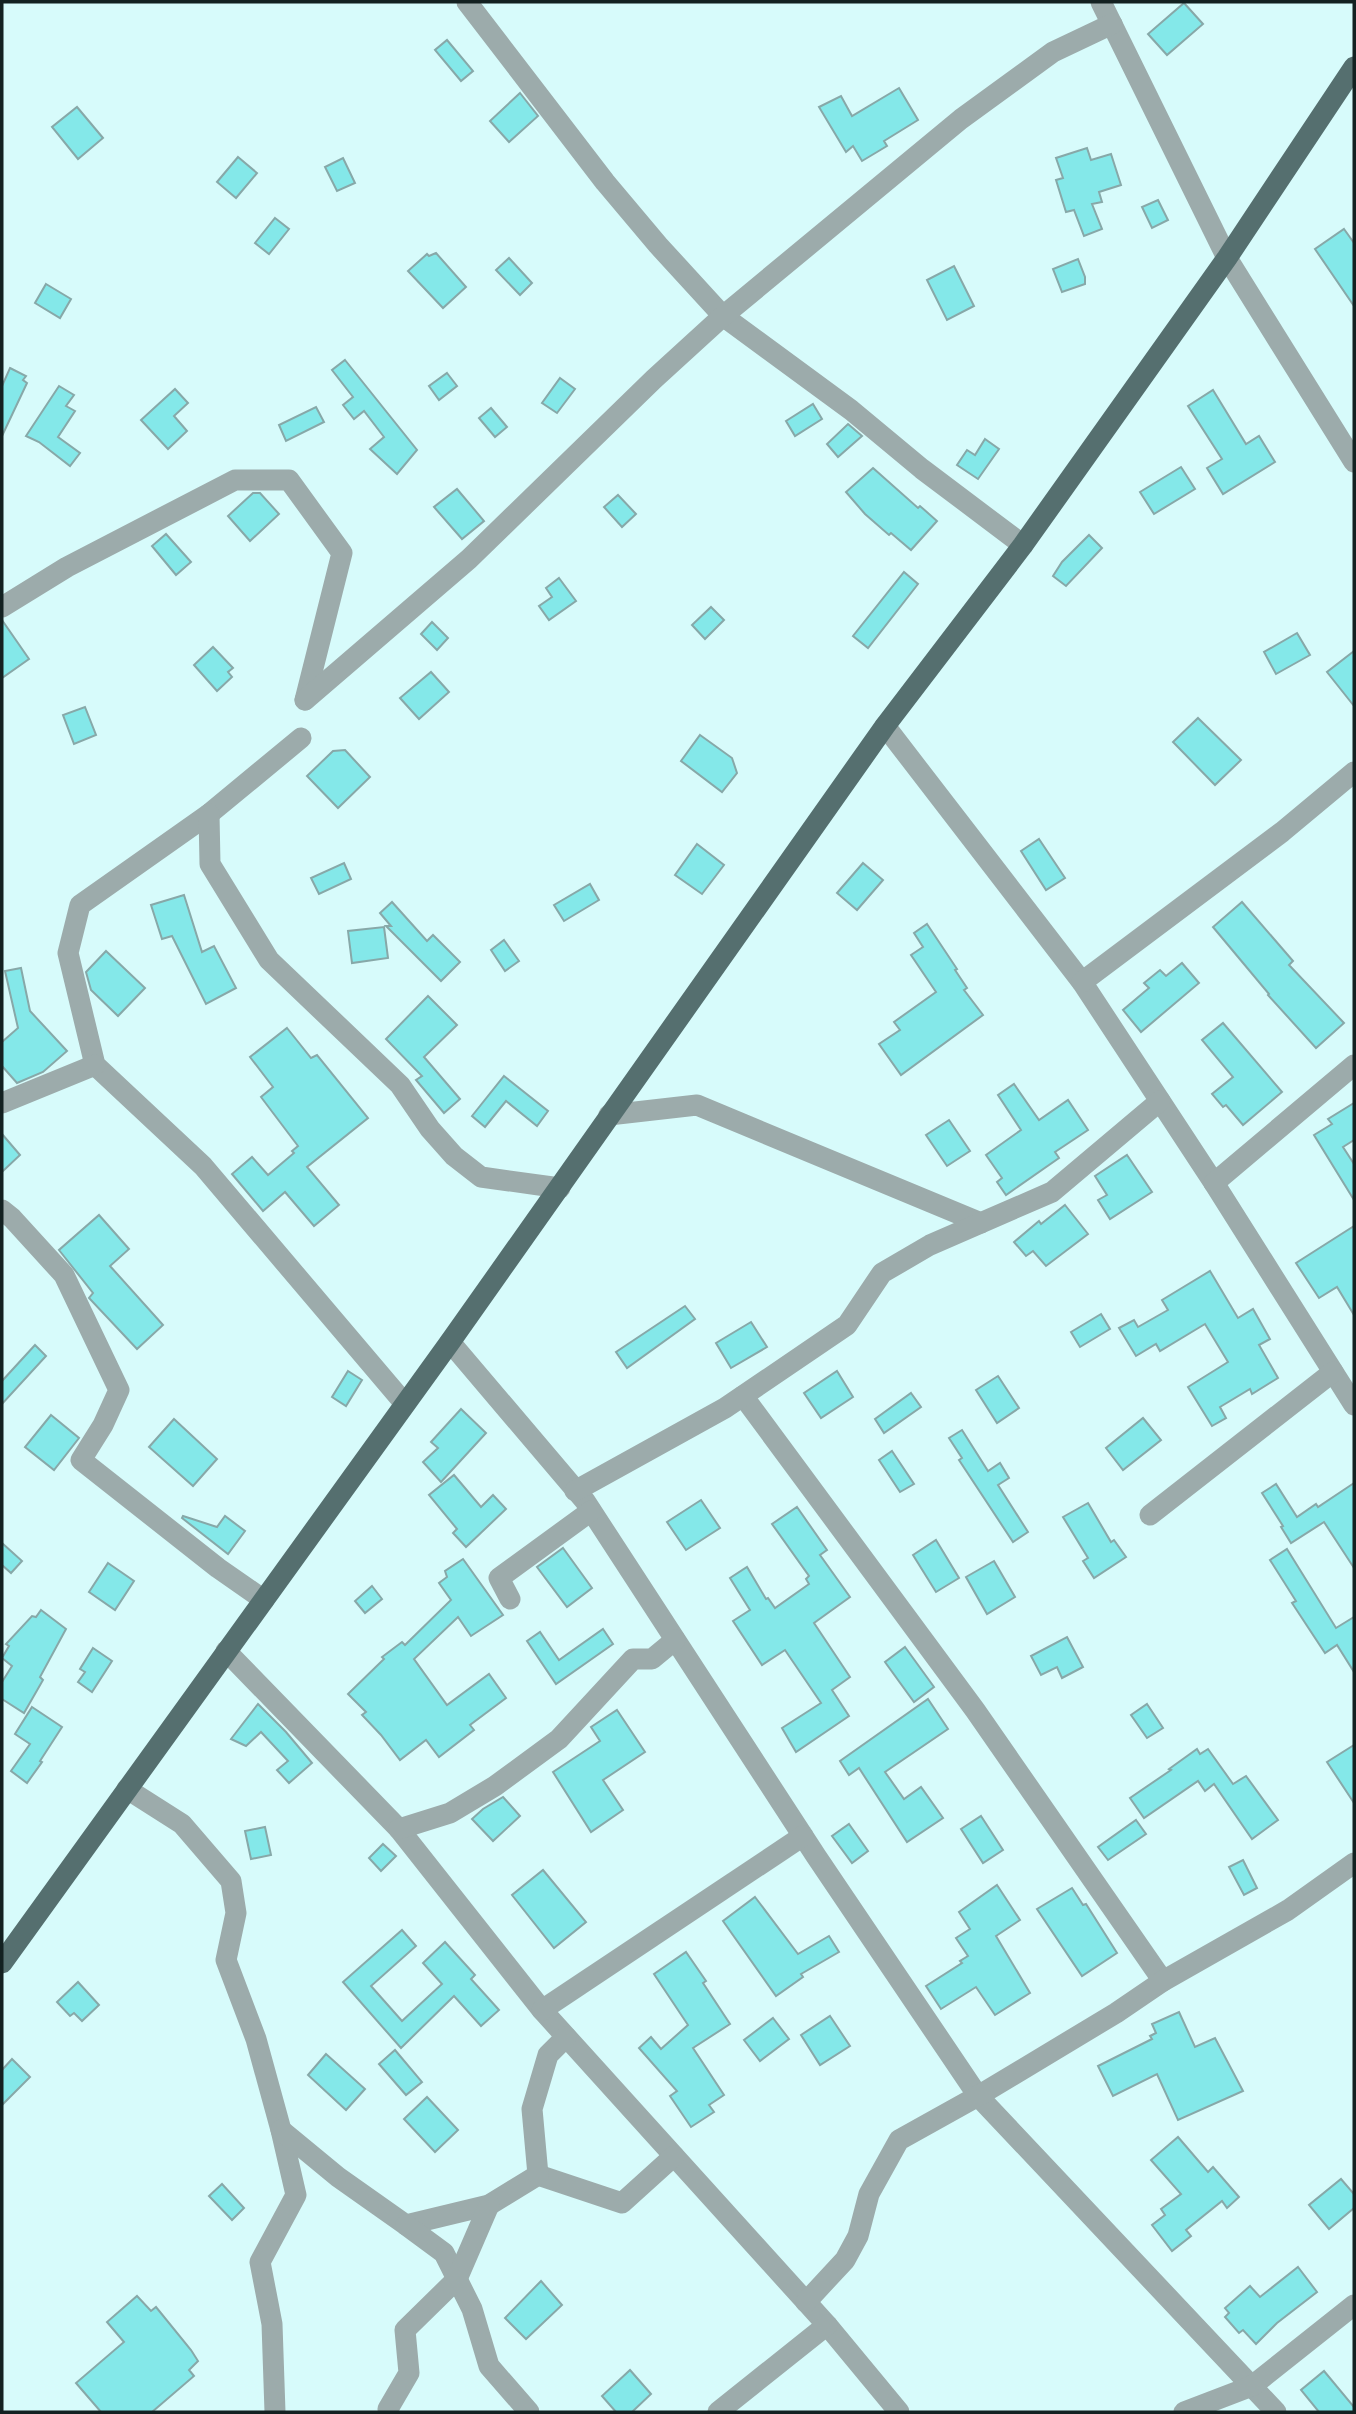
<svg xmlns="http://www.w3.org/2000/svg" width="1356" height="2414" font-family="'Golos Text',sans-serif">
<rect width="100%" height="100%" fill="#d7fbfb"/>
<g fill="#84e8e9" stroke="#87a8a8" stroke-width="2">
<polygon points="1184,3 1203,24 1167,55 1148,34"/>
<polygon points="447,40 473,71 461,81 435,50"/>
<polygon points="899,88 918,120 884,141 887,146 862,161 853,146 846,152 819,107 841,96 852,116"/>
<polygon points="520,93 538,116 509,142 490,121"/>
<polygon points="77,107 103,138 78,159 52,127"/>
<polygon points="1087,148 1091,160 1111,154 1121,185 1099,192 1102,202 1092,204 1102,229 1084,236 1074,210 1066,212 1056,180 1063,178 1056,158"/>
<polygon points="238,157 257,173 236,198 217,182"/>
<polygon points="343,158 355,183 337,191 325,167"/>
<polygon points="1158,200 1168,220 1152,228 1142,207"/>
<polygon points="275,218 289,229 269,254 255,243"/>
<polygon points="1344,229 1354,243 1354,306 1315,249"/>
<polygon points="436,253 466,287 443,308 408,271 427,254 429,256"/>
<polygon points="509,258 532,283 520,295 496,270"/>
<polygon points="1078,259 1085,277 1085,284 1062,292 1053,269"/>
<polygon points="954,266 974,306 947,320 927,280"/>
<polygon points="46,284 71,299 60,318 35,303"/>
<polygon points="345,360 417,450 397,474 370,449 384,437 364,411 354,419 343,405 353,397 332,370"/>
<polygon points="10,368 26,376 23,380 27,383 2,436 2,386"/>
<polygon points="447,373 457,386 439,400 429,386"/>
<polygon points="560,378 575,389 557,413 542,403"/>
<polygon points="59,386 74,395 66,406 75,411 58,437 80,453 70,466 39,442 26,436"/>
<polygon points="175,389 188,403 174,416 187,431 168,449 141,420"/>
<polygon points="1213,390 1246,444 1259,436 1275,462 1223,494 1207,468 1222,459 1188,406"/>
<polygon points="813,404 822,419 795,436 786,421"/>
<polygon points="316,407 324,422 286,441 279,425"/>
<polygon points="491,408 507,427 495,437 479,418"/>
<polygon points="848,424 862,436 838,457 827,444"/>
<polygon points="985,439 999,449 978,479 957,465 967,450 975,455"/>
<polygon points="1181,467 1195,489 1154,514 1140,492"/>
<polygon points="873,468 918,508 920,506 937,521 911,550 891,533 889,535 865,514 846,492"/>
<polygon points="457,489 484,521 462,539 434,507"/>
<polygon points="253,493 260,493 279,514 250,541 228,516"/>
<polygon points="618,495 636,514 622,527 604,507"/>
<polygon points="166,534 191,562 176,575 152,546"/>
<polygon points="1089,535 1102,548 1066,586 1053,576 1062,562"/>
<polygon points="904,572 918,584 868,648 853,636"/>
<polygon points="559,578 576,601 549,620 539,606 552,597 546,588"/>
<polygon points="711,607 724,620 705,639 692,625"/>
<polygon points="2,620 29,659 2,678"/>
<polygon points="432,622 448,638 437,650 421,634"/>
<polygon points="1297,633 1310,655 1276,674 1264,652"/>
<polygon points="213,647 233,668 228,672 232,677 217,691 194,665"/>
<polygon points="1354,651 1354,706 1327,672"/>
<polygon points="431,672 449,692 419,719 400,698"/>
<polygon points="85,707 96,735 74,744 63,715"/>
<polygon points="1198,718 1241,760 1215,785 1173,742"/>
<polygon points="700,735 732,758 737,773 722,792 681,761"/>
<polygon points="345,750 370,777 338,808 307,776 333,751"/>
<polygon points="1039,839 1065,878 1046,890 1021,851"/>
<polygon points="697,844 724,865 702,894 675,875"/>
<polygon points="344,863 351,879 319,894 311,878"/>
<polygon points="863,863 883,880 857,910 837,893"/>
<polygon points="590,884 599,900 564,921 554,905"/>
<polygon points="184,895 202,952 214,946 236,988 206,1004 172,936 162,939 151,905"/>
<polygon points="392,902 427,941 433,935 460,962 441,981 386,926 391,926 380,913"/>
<polygon points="1242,902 1293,961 1289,965 1344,1023 1316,1048 1268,995 1269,994 1213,927"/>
<polygon points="927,924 957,969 955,970 967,988 964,990 983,1015 901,1075 879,1044 900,1030 894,1022 936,992 911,955 923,947 914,933"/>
<polygon points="384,927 388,958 352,963 348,931"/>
<polygon points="504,940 519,961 505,971 491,950"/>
<polygon points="106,951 145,988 118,1016 91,990 86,972"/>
<polygon points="1182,963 1199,983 1141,1032 1123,1010 1149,988 1144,983 1160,970 1166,976"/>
<polygon points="21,968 30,1011 67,1051 43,1072 17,1083 2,1066 2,1042 18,1028 5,971"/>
<polygon points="428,996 457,1025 424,1057 460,1099 444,1113 416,1080 422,1076 386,1039"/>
<polygon points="1223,1023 1282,1092 1243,1125 1226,1105 1223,1107 1212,1094 1233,1077 1202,1040"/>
<polygon points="287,1028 311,1058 317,1055 368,1118 307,1167 339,1205 314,1226 285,1192 263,1211 232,1174 252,1157 268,1175 294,1153 292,1151 298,1146 261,1097 273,1087 250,1057"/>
<polygon points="504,1076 548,1111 537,1126 506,1101 485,1127 472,1116"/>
<polygon points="1014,1084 1039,1120 1068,1100 1088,1130 1055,1152 1059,1158 1006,1195 997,1182 1002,1178 986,1155 1021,1130 998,1095"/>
<polygon points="1354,1103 1354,1140 1343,1147 1354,1164 1354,1200 1314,1135 1332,1124 1328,1119"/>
<polygon points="949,1120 970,1151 947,1166 926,1135"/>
<polygon points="2,1134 20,1155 2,1172"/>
<polygon points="1127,1155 1152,1192 1110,1219 1098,1200 1107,1195 1095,1176"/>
<polygon points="1065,1205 1088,1234 1046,1266 1033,1251 1026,1256 1014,1242 1039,1221 1041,1224"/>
<polygon points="99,1215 129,1249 110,1266 163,1325 137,1349 89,1298 93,1293 59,1250"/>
<polygon points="1354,1226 1354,1315 1337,1287 1319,1298 1296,1263"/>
<polygon points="1210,1271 1238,1318 1253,1309 1270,1339 1259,1345 1278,1378 1252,1394 1250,1389 1220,1407 1226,1418 1212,1426 1188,1387 1228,1362 1205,1324 1160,1351 1156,1344 1136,1356 1119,1328 1134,1320 1138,1327 1168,1310 1162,1300"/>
<polygon points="685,1306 695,1319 627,1368 616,1352"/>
<polygon points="1101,1314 1110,1329 1080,1347 1071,1332"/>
<polygon points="751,1322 767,1347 731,1368 716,1343"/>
<polygon points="35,1345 46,1356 2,1404 2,1381"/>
<polygon points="348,1371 362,1380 346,1406 332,1397"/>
<polygon points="837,1371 853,1397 821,1418 804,1393"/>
<polygon points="998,1376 1019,1408 997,1423 976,1390"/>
<polygon points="911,1393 921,1407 884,1433 875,1419"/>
<polygon points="461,1409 486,1433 441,1482 423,1462 438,1448 431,1442"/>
<polygon points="51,1415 79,1438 54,1470 25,1447"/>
<polygon points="1143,1418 1161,1440 1123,1470 1106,1448"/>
<polygon points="174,1419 217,1459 193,1486 149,1447"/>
<polygon points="962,1430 988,1471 1000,1463 1009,1478 998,1485 1028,1532 1013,1542 959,1460 962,1458 949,1438"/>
<polygon points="892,1451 914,1484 900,1492 879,1460"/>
<polygon points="454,1475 481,1507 493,1495 506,1509 466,1547 453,1533 457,1529 429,1495"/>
<polygon points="1354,1483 1354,1568 1324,1522 1291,1543 1281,1527 1283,1526 1262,1493 1276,1484 1297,1517 1316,1504 1318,1507"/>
<polygon points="701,1500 720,1528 686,1550 667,1522"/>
<polygon points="1088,1503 1111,1542 1114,1540 1126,1557 1094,1578 1083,1561 1088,1558 1063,1517"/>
<polygon points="797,1507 827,1550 820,1555 850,1597 814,1623 850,1677 832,1690 849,1716 796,1752 782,1728 821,1703 785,1650 762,1665 733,1621 750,1610 730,1578 747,1567 766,1599 768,1598 775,1608 809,1584 806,1579 809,1576 772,1524"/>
<polygon points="183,1516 217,1527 225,1516 245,1531 228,1554 182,1518"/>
<polygon points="936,1540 959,1578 936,1592 913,1555"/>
<polygon points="2,1543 22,1561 11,1573 2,1565"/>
<polygon points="563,1548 592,1588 567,1607 537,1567"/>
<polygon points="1287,1549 1336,1628 1354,1617 1354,1672 1337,1645 1325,1653 1292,1603 1296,1601 1270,1560"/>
<polygon points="463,1559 503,1615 471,1636 458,1617 414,1659 447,1705 489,1674 506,1698 470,1725 474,1730 439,1757 426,1740 400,1760 381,1735 362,1715 366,1712 348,1694 384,1659 382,1657 402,1642 405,1645 451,1600 439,1583 447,1577 445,1571"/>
<polygon points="994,1561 1015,1597 987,1614 966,1577"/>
<polygon points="108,1563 134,1581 115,1610 89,1592"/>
<polygon points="372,1586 382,1599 365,1613 355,1601"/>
<polygon points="41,1610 66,1629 40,1677 43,1680 24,1713 2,1699 2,1682 12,1666 2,1658 9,1646 6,1644 32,1616 36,1617"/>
<polygon points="603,1629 613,1644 556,1684 527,1641 540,1632 559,1660"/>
<polygon points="1067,1637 1083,1667 1062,1678 1057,1667 1041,1675 1031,1656"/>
<polygon points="905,1647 934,1687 914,1702 885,1662"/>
<polygon points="93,1648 112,1661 92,1692 78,1682 85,1672 80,1669"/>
<polygon points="928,1699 948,1729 885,1772 904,1799 921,1787 943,1818 907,1842 859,1768 849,1775 840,1761"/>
<polygon points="258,1704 286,1732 312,1763 289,1783 277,1770 288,1761 261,1732 246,1746 231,1739"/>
<polygon points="1147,1704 1163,1728 1147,1738 1131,1715"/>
<polygon points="32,1707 62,1727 40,1761 42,1762 27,1783 11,1771 30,1744 15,1734"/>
<polygon points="617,1710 645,1752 603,1780 623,1810 591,1832 553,1772 600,1741 591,1727"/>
<polygon points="1354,1745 1354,1803 1327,1762"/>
<polygon points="1197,1749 1200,1754 1208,1749 1233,1784 1246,1776 1278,1820 1252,1839 1214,1784 1205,1791 1198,1781 1144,1818 1130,1798 1171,1770 1169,1769"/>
<polygon points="503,1797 520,1816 493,1841 472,1819 483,1809"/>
<polygon points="981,1816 1003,1850 983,1863 961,1829"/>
<polygon points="1136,1820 1146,1834 1108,1860 1098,1847"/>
<polygon points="849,1824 868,1851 852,1863 832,1836"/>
<polygon points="265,1827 271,1855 251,1859 245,1831"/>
<polygon points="383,1844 396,1856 381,1871 369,1858"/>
<polygon points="1243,1860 1257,1888 1244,1895 1229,1867"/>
<polygon points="543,1870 586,1922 554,1948 512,1895"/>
<polygon points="997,1885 1020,1920 996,1936 1030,1993 995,2015 976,1987 941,2009 926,1986 962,1963 960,1961 968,1956 956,1938 970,1929 959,1912"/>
<polygon points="1072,1888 1083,1905 1086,1904 1117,1953 1082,1976 1037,1909"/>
<polygon points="755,1897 798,1954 829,1936 839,1952 801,1974 803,1977 776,1996 723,1921"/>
<polygon points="402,1930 416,1946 371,1986 402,2021 442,1984 423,1963 445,1942 475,1975 471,1979 499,2010 481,2026 454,1996 401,2048 343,1982"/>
<polygon points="686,1952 706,1981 703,1983 730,2024 693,2048 724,2095 709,2105 714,2112 691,2127 670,2096 677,2091 639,2048 651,2037 661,2049 688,2025 654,1974"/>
<polygon points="78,1982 99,2005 82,2021 74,2013 70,2016 57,2002"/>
<polygon points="1179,2012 1195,2047 1215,2038 1243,2091 1178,2120 1157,2074 1113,2096 1098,2066 1152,2039 1150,2036 1156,2033 1152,2024"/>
<polygon points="830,2016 850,2046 820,2065 801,2035"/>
<polygon points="773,2018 789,2039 760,2061 744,2040"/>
<polygon points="395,2050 422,2082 406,2095 379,2064"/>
<polygon points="326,2054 365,2089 346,2110 308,2075"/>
<polygon points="12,2059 30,2077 2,2105 2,2070"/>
<polygon points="427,2097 458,2130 435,2152 404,2119"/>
<polygon points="1178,2137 1208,2172 1213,2167 1239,2197 1227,2208 1222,2201 1186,2230 1191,2236 1172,2251 1152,2225 1165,2215 1161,2209 1181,2194 1151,2160"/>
<polygon points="1341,2179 1354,2194 1354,2208 1329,2229 1309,2205"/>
<polygon points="222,2184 244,2208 232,2220 209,2196"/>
<polygon points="1298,2267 1317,2292 1277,2323 1256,2344 1243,2330 1239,2333 1225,2317 1229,2313 1225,2308 1250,2286 1260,2297"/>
<polygon points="541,2281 562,2305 526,2339 505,2318"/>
<polygon points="137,2296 151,2311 156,2307 191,2350 198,2361 189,2370 194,2376 152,2412 101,2412 76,2383 124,2342 107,2322"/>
<polygon points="630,2370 651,2394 632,2412 616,2412 602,2396"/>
<polygon points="1324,2371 1354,2407 1354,2412 1319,2412 1301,2390"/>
</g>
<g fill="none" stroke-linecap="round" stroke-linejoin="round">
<g stroke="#9cabab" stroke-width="21">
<polyline points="467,2 605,182 658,245 723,316 851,410 922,469 1023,545"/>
<polyline points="1101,2 1227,258 1354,462"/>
<polyline points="2,607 67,567 235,480 289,480 342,553 305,700"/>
<polyline points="305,700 469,559 654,379 723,316 961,119 1053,52 1112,24"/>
<polyline points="885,726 1082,982 1214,1183 1354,1405"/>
<polyline points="301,738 209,814 80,905 68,953 95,1065 203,1166 405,1404"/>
<polyline points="209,814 210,864 269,960 400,1085 430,1129 454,1156 481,1177 560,1188"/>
<polyline points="1082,982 1282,832 1354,772"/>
<polyline points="2,1103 95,1065"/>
<polyline points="609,1115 697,1105 981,1223"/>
<polyline points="1214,1183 1354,1065"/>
<polyline points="2,1210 12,1218 64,1275 119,1390 103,1425 81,1460 218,1568 264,1600"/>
<polyline points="450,1342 585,1501 816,1856 978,2096 1276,2412"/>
<polyline points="743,1396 975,1710 1163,1981"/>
<polyline points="575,1491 725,1408 847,1325 882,1273 930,1245 1052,1192 1160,1101"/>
<polyline points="1150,1515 1333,1372"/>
<polyline points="510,1599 499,1578 591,1511"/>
<polyline points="226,1651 399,1829 542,2010 827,2325 899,2412"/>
<polyline points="127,1789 182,1824 231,1881 236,1913 226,1960 256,2039 281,2130 296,2195 260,2262 272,2324 275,2412"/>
<polyline points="399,1829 450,1813 495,1786 559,1739 633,1659 652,1659 675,1640"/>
<polyline points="542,2010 803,1836"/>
<polyline points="281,2130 338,2177 406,2225 489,2205 538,2175 622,2203 674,2156"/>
<polyline points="538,2175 532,2109 548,2055 566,2037"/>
<polyline points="406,2225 444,2253 472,2309 489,2366 529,2412"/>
<polyline points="806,2302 845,2260 858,2236 869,2194 899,2140 978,2096 1116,2013 1163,1981 1288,1910 1354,1863"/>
<polyline points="388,2409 409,2373 405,2330 457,2279 489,2205"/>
<polyline points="718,2412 827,2325"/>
<polyline points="1184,2412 1252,2386 1354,2305"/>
</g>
<polyline stroke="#556f6f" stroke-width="21" points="2,1963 450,1342 885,726 1023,545 1227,258 1354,67"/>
</g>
<rect width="1356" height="2414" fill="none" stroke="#132121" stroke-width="7"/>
</svg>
